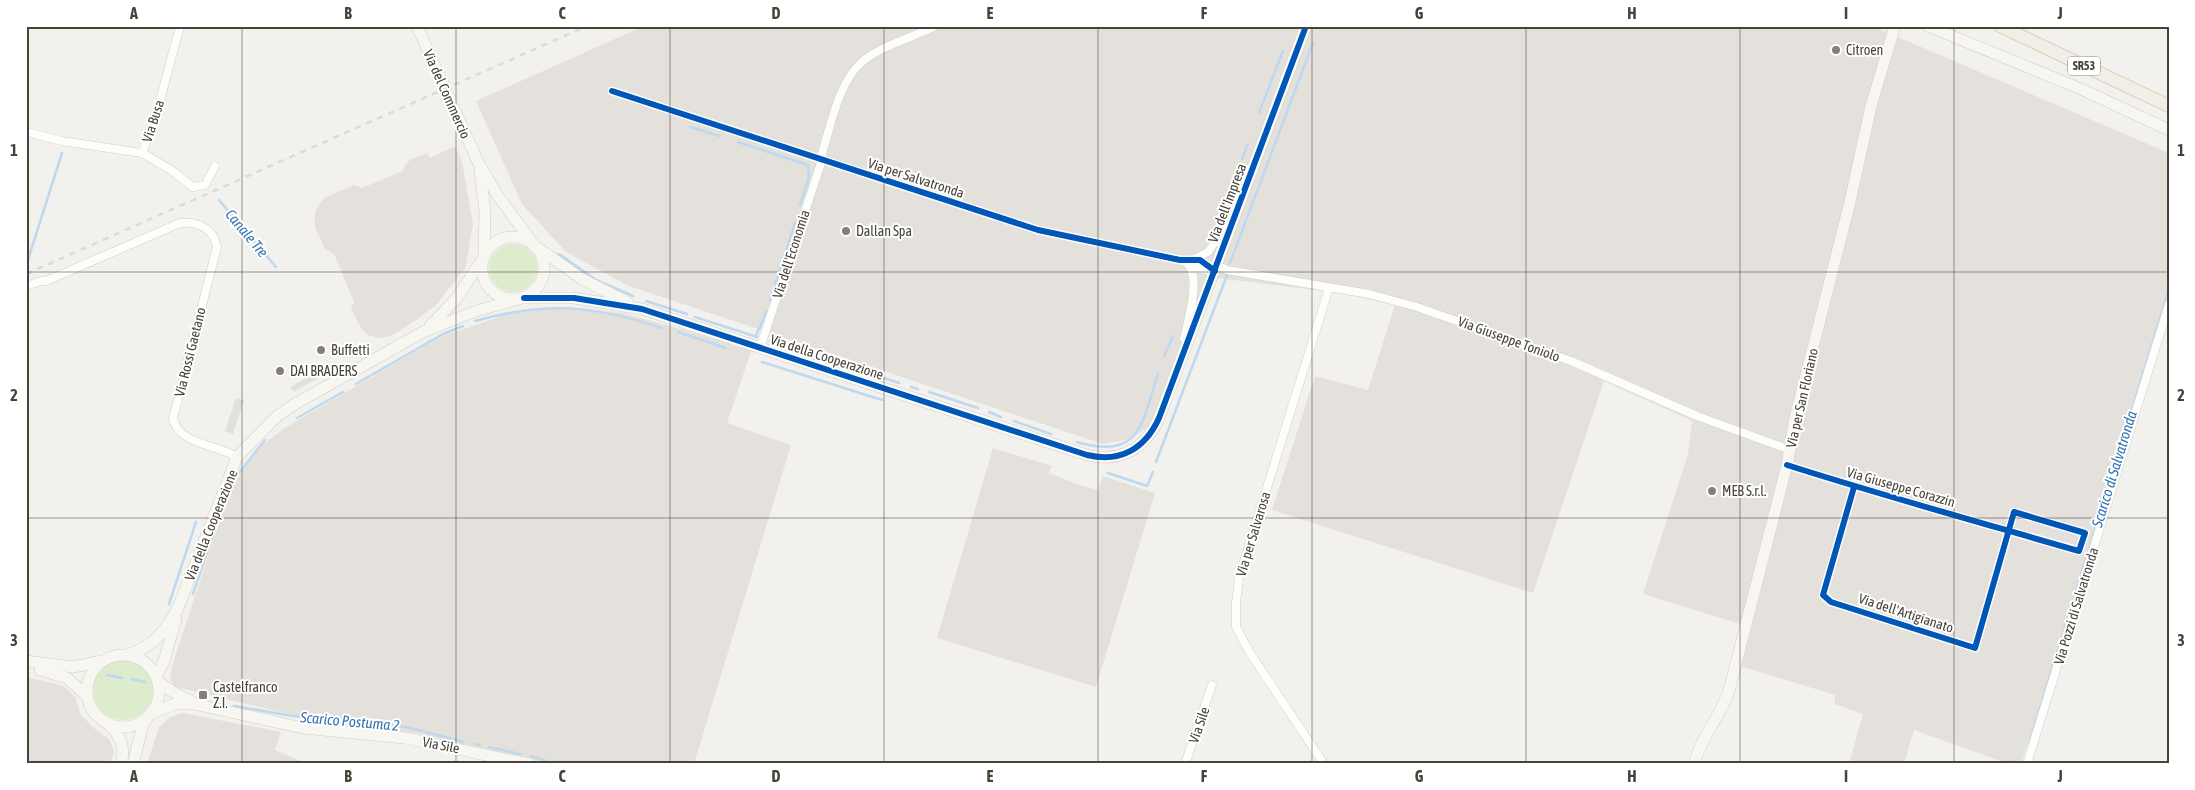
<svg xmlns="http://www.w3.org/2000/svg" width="2195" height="790" font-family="'Asap Condensed',sans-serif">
<rect width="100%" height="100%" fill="#f2f1ed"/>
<g fill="#e4e1dc">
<polygon points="644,26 1872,26 2169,153 2169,307 2021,764 2009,764 1914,730 1904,764 1849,764 1863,714 1835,704 1835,695 1740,666 1750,627 1643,594 1688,454 1692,421 1604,381 1533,593 1272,510 1315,376 1368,390 1395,305 1341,293 1209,277 1153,423 1131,439 1103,444 629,286 566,252 522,204 476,101"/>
<polygon points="455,146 462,162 473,224 466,267 435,306 416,320 391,336 378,338 368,335 361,328 351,309 354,302 334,254 325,249 315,227 315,211 324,198 354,185 362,188 403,171 406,164 411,159 427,153 430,158"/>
<polygon points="565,307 623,313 695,333 751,351 727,423 791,445 694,764 551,764 419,734 322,722 176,687 173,684 170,678 172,666 231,487 261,446 283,429 442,336 509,314"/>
<polygon points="993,448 1052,466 1049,473 1079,485 1098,490 1103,476 1155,493 1096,687 937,638"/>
<polygon points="26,677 61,685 68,690 75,697 81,715 96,730 109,739 114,752 110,764 26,764"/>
<polygon points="183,713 281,732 275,750 308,764 147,764 159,727 170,717"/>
</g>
<g fill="#ddeccd">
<circle cx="513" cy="268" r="24"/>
<circle cx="123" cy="690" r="30"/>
</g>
<g fill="#e1e0dc">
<polygon points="335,362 338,366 294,392 290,387"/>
<polygon points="236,398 244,400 233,434 225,431"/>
</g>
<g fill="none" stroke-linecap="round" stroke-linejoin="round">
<g stroke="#bed8ef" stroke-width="2.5">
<polyline points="1259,113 1283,51"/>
<polyline points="690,127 720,136"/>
<polyline points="738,142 808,165 809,177 800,205"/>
<polyline points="1242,159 1248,144"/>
<polyline points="219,200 276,267"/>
<polyline points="1220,221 1233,184"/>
<polyline points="559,254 596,280 633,296"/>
<polyline points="1230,263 1313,43"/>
<polyline points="26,266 62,153"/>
<polyline points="770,300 795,223"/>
<polyline points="646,301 687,314"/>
<polyline points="695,317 757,337"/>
<path d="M475 321C547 301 592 305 662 328"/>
<polyline points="678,332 726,348"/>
<polyline points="756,336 766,312"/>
<polyline points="770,341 823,358"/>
<polyline points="1164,356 1173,336"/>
<polyline points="762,362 882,400"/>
<polyline points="860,370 899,383"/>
<polyline points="356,384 443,334 463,326"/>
<polyline points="911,387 918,389"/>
<polyline points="929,392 978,408"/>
<polyline points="989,412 1001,417"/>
<polyline points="297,418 343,392"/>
<polyline points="1014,421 1051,434"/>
<path d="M1077 442C1141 461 1142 423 1158 374"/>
<polyline points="1156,462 1227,275"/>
<polyline points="1108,473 1147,486 1153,472"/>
<polyline points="235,478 265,440"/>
<polyline points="193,594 215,530"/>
<polyline points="169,604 196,522"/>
<polyline points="107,675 122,678"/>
<polyline points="131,679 145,682"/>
<polyline points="234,706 293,716 407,727 464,742"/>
<polyline points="475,744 480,745"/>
<polyline points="2029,744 2169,289"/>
<polyline points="489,747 520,754"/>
<polyline points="531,756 555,764"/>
</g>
<g stroke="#d0cfca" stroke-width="9">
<g id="street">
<polyline points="180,26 156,115 142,153 171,170 193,187 205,185 215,166"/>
<polyline points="612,91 1038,230 1180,260 1200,260 1215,271"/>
<polyline points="26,132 62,141 142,153"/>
<path d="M820 160C830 130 838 81 863 61 883 45 913 37 936 26"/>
<polyline points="1194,259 1208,252 1229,223"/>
<path d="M1183 261C1204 269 1188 322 1184 338"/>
<polyline points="1188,263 1198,269 1215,271"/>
<polyline points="1217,265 1227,270 1369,294 1417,307 1571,361 1697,416 1790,450"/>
<path d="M26 286 41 281H46L180 223C197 221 214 228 217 247L173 419C180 445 216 444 237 457"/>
<polyline points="760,348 822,160"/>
<path d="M1787 465C1884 496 1982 523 2079 551L2085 533 2014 512 2006 540 1975 648 1831 602 1823 595 1854 487"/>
<polyline points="1185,764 1212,685"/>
<polyline points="1324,764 1250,653 1236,627 1236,603 1239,578 1329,288"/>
<polyline points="2027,764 2169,304"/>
</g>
</g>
<g stroke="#d1cec4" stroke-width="12">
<g id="secondary">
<polyline points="417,26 478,162 498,196 534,245"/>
<polyline points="1928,26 2081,89 2169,130"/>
<polyline points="480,171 485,211 484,255"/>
<circle cx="513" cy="268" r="31"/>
<polyline points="538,248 582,279 627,302"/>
<path d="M524 298H574L642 309 1087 455C1120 463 1145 449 1159 418L1306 26"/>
<polyline points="430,326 456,299 482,260"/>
<path d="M126 655C153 648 165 631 178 608L237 457 276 417 295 404 423 332 476 311 519 299"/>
<circle cx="123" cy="691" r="36"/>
<polyline points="26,661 73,667 102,661"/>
<polyline points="40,670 67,678 87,696"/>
<polyline points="156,677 164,661 176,619"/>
<polyline points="158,682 178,695 191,701"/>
<polyline points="151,713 175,704 194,704 303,728 405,738 529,764"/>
<path d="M107 723C120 734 126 747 121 764"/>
<polyline points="133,764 143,724 147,718"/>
<path d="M1694 764C1702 734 1722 716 1730 687L1787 465 1795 418 1850 202 1871 106 1895 26"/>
</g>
</g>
<g stroke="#d4ceba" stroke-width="14">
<polyline id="primary" points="2000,26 2169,106"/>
</g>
<use href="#street" stroke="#fdfdfc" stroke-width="8"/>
<use href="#secondary" stroke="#f7f6f0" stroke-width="11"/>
<use href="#primary" stroke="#f1efe5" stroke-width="12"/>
<polyline stroke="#dadad9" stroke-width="2.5" stroke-dasharray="6 6" stroke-linecap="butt" points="26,274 587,26"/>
<g stroke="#fff" stroke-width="9">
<g id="cycleway">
<polyline points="612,91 1038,230 1180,260 1200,260 1215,271"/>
<path d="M524 298H574L642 309 1087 455C1120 463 1145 449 1159 418L1306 26"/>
<path d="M1787 465C1884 496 1982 523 2079 551L2085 533 2014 512 2006 540 1975 648 1831 602 1823 595 1854 487"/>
</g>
</g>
<use href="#cycleway" stroke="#0057b8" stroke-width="6"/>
</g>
<path fill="none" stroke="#484338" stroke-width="1" stroke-opacity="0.55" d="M242 26V764M456 26V764M670 26V764M884 26V764M1098 26V764M1312 26V764M1526 26V764M1740 26V764M1954 26V764M26 272H2169M26 518H2169"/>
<g fill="#848077" stroke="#fff" stroke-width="2">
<circle cx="1836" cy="50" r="5"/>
<circle cx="846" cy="231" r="5"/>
<circle cx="321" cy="350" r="5"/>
<circle cx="280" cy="371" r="5"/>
<circle cx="1712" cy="491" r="5"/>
<rect x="198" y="690" width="10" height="10" rx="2.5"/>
</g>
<g text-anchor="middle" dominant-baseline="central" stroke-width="4" stroke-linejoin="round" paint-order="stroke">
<rect fill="#fff" stroke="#7f7b74" stroke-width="1" x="2068" y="56.5" width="32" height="19" rx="4"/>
<g font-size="12" font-weight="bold" fill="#484338">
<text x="2084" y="66">SR53</text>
</g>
<g font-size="14" fill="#484338" stroke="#fff" text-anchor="start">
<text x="1846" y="50">Citroen</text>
<text x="856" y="231">Dallan Spa</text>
<text x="331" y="350">Buffetti</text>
<text x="290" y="371">DAI BRADERS</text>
<text x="1722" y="491">MEB S.r.l.</text>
<text x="213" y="687">Castelfranco<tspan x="213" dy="16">Z.I.</tspan></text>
</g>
<g font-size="14" fill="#484338" stroke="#fff">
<text transform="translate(447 94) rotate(66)">Via del Commercio</text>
<text transform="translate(153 121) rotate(-72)">Via Busa</text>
<text transform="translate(916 178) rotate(18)">Via per Salvatronda</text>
<text transform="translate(1227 203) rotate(-69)">Via dell'Impresa</text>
<text transform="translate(791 254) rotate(-72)">Via dell'Economia</text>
<text transform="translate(1509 339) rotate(20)">Via Giuseppe Toniolo</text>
<text transform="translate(190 352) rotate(-76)">Via Rossi Gaetano</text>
<text transform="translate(827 357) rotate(18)">Via della Cooperazione</text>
<text transform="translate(1802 398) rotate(-77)">Via per San Floriano</text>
<text transform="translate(1901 487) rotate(16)">Via Giuseppe Corazzin</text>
<text transform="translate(211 525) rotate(-68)">Via della Cooperazione</text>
<text transform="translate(1253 534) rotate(-73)">Via per Salvarosa</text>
<text transform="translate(2076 606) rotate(-73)">Via Pozzi di Salvatronda</text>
<text transform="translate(1906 613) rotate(18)">Via dell'Artigianato</text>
<text transform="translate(1199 725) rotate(-71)">Via Sile</text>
<text transform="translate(441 745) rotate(11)">Via Sile</text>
</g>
<g font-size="15" font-style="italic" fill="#3173b4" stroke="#fff">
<text transform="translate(247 233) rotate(50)">Canale Tre</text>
<text transform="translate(2114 469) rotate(-73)">Scarico di Salvatronda</text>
<text transform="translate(350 721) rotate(5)">Scarico Postuma 2</text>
</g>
</g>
<rect width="2195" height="790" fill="none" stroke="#ffffff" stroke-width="55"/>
<rect x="28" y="28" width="2140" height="734" fill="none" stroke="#484338" stroke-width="2"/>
<g font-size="16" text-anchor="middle" font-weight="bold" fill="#484338">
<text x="134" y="19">A</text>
<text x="348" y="19">B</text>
<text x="562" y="19">C</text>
<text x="776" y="19">D</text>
<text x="990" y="19">E</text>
<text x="1204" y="19">F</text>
<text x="1419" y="19">G</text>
<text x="1632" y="19">H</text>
<text x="1846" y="19">I</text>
<text x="2060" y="19">J</text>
<text x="14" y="156">1</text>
<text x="2181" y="156">1</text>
<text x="14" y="401">2</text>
<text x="2181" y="401">2</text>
<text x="14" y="646">3</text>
<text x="2181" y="646">3</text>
<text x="134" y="782">A</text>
<text x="348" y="782">B</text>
<text x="562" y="782">C</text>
<text x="776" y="782">D</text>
<text x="990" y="782">E</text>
<text x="1204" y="782">F</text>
<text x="1419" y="782">G</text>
<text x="1632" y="782">H</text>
<text x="1846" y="782">I</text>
<text x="2060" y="782">J</text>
</g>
</svg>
